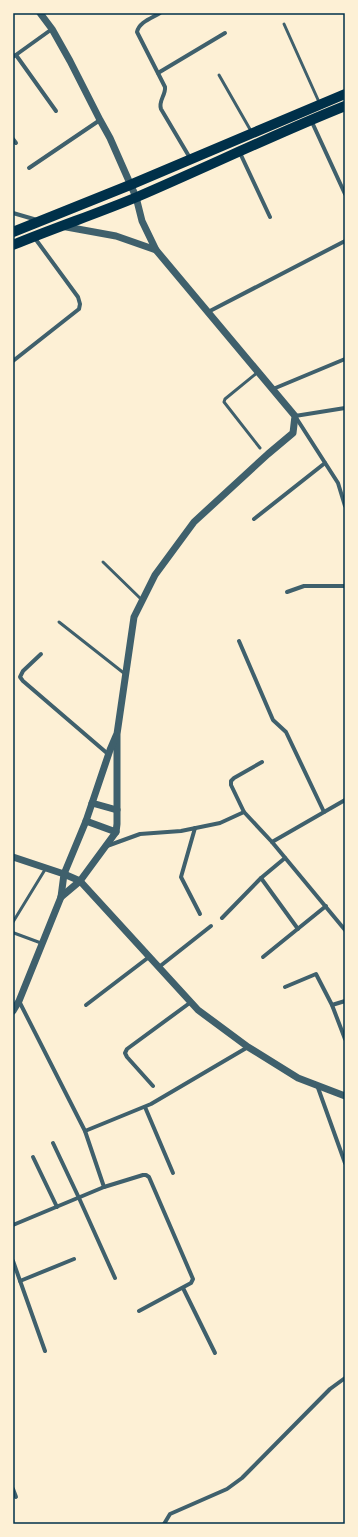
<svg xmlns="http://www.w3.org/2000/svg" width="358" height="1537" font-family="Lora,serif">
<rect width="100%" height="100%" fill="#fdf0d5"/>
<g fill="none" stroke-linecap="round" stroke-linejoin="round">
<g stroke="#3f606c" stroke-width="3">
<polyline points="284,24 319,102"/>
<polyline points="219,75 251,131"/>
<polyline points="258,372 225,399 224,402 260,448"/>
<polyline points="103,562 142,600"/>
<polyline points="59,622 125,674"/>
<polyline points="13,922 46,868"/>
<polyline points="13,932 14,933 41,943"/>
</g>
<g stroke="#3f606c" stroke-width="4">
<path d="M160 13C152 18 139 22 137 32L165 87C166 95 158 101 161 109L190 158"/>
<polyline points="16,55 56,111"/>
<polyline points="13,57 52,29"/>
<polyline points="158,73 225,33"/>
<polyline points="311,120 345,194"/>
<polyline points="13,139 16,143"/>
<polyline points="240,153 270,217"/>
<polyline points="29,168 100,120"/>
<polyline points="13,213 37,220"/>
<polyline points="208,312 345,241"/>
<polyline points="13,361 79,309 80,304 78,297 34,237"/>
<polyline points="273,389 345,359"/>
<polyline points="345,408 295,416 338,483 345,506"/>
<polyline points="254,519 325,463"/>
<polyline points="287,592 304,586 345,586"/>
<polyline points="239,641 273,720 286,732 324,812"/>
<polyline points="41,654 23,671 20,677 23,681 108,754"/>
<polyline points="244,812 231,785 231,781 234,778 262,762"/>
<polyline points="195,828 181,877 200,914"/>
<polyline points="272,842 345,800"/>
<polyline points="107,846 140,834 181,831 220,823 244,812 272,842 345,930"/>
<polyline points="261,878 298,929"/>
<polyline points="222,918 261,878 285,858"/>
<polyline points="263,957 326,906"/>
<polyline points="159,967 211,926"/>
<polyline points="285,987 316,974 332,1005 345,1039"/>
<polyline points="86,1005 149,957"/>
<polyline points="332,1005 345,1001"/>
<polyline points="317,1085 345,1163"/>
<polyline points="153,1086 127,1057 125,1053 127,1049 191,1002"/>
<polyline points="145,1107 173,1173"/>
<polyline points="85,1131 151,1104 248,1047"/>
<polyline points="53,1143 79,1198 115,1278"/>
<polyline points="33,1157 57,1207"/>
<polyline points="104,1187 143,1175 146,1175 149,1177 193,1279 191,1283 139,1311"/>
<polyline points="13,1225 104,1187 85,1131 19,1001"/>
<polyline points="13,1261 45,1351"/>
<polyline points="20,1281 74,1259"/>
<polyline points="183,1288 215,1353"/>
<polyline points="13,1489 16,1497"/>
<polyline points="164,1524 170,1514 227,1489 242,1478 330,1389 345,1378"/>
</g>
<g stroke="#3f606c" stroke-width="7">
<polyline points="40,13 52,29 70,61 100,120 110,138 136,197 142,221 156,250"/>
<polyline points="92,803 117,810"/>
<polyline points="86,821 116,832"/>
<polyline points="13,857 64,874 80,881 198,1010 248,1047 298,1078 345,1096"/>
<polyline points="61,897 80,881 116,832 117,824 117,734 134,617 155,575 194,522 268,454 293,433 295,416 156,250 116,236 61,226"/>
<polyline points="13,1011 19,1001 61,897 64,874 86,821 110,750 116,736"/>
</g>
<g stroke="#003049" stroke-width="10">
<polyline points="13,232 130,185 345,94"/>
<path d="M13 245C54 228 96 214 137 197 207 167 275 134 345 106"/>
</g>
</g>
<rect width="358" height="1537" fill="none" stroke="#fdf0d5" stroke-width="28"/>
<rect x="14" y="14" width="330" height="1509" fill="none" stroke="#003049" stroke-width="1.5"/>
</svg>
